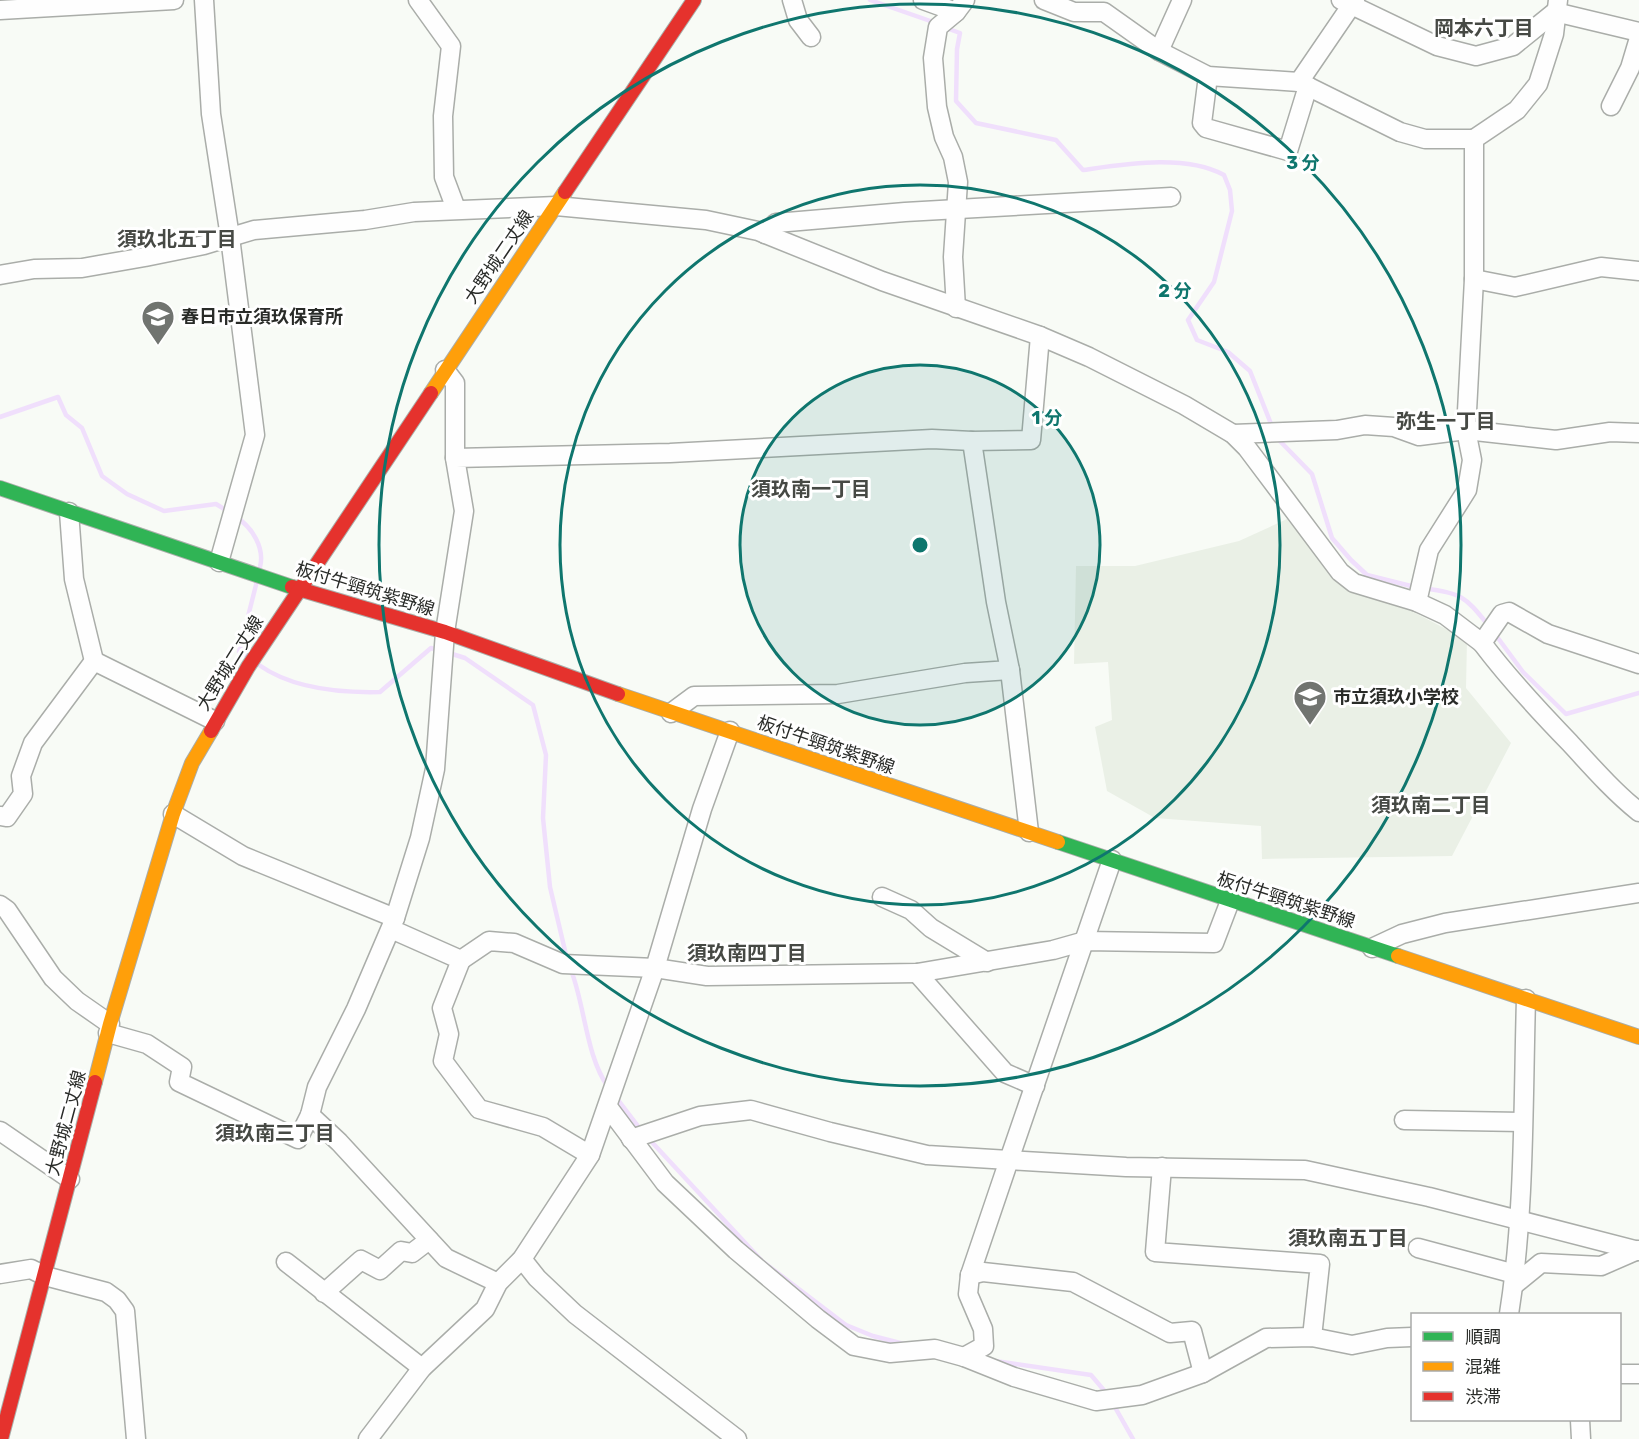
<svg xmlns="http://www.w3.org/2000/svg" width="1639" height="1439" font-family="Rubik,'Noto Sans JP',sans-serif">
<rect width="100%" height="100%" fill="#f8fbf6"/>
<polygon fill="#eaf0e6" points="1287,519 1339,583 1400,605 1467,640 1466,688 1511,743 1452,856 1262,859 1261,826 1155,818 1107,791 1095,727 1112,720 1108,662 1074,664 1076,566 1135,566 1239,541"/>
<g fill="none" stroke-linecap="round" stroke-linejoin="round">
<g stroke="#f0dffc" stroke-width="4.5">
<polyline points="870,0 936,23"/>
<path d="M946 28 960 33 957 49 956 101 976 123 1056 140 1083 170C1126 164 1185 154 1224 175L1230 190 1232 211 1214 282 1188 320 1197 340 1228 352 1250 371 1273 429"/>
<polyline points="0,417 58,397 66,415 82,428 102,476 127,494 164,511 216,504 229,512"/>
<polyline points="1276,437 1312,474 1332,538 1351,560 1367,575 1415,587"/>
<path d="M236 517C252 527 265 548 260 567"/>
<path d="M1423 588C1462 594 1464 595 1488 625"/>
<polyline points="1495,634 1523,672 1566,714 1639,693"/>
<polyline points="449,653 465,658 533,705 546,755 543,818 550,887 567,959"/>
<polyline points="245,655 239,652 257,581"/>
<path d="M259 665C293 689 340 693 380 692L431 648 438 650"/>
<path d="M571 970C585 1006 586 1056 608 1087"/>
<polyline points="615,1096 641,1130"/>
<polyline points="649,1139 762,1261 846,1325 873,1336 904,1344"/>
<polyline points="995,1361 1091,1375 1108,1395"/>
<polyline points="1112,1402 1133,1439"/>
</g>
<g stroke="#aaada9" stroke-width="21">
<g id="street">
<polyline points="204,0 211,114 230,237 255,435 219,562"/>
<polyline points="418,0 451,46 443,116 444,177 456,209"/>
<polyline points="792,0 798,20 811,37"/>
<polyline points="923,0 956,12"/>
<polyline points="1044,0 1074,12 1104,12 1159,51 1208,76 1299,82 1400,132 1425,139 1474,139"/>
<polyline points="1341,0 1437,46 1476,56 1513,46 1555,12 1639,32"/>
<polyline points="0,10 174,0"/>
<polyline points="1159,51 1182,0"/>
<polyline points="1208,76 1202,123 1206,128 1288,151 1308,86"/>
<polyline points="1299,82 1355,0"/>
<polyline points="1611,106 1630,68 1639,38"/>
<polyline points="765,234 776,223 905,212 1171,197"/>
<polyline points="0,275 34,269 82,268 145,257 204,245 254,230 365,220 414,212 556,206 706,220 758,231 882,281 1040,336 1089,357 1184,405 1233,434 1247,448 1340,572 1354,583 1417,602 1445,615 1482,643 1502,614 1509,612 1548,634 1639,664"/>
<polyline points="1474,279 1515,287 1601,267 1639,271"/>
<polyline points="956,308 953,257 958,182 953,157 944,137 937,107 933,58 938,27 956,12 965,0"/>
<polyline points="445,370 455,383 455,458"/>
<polyline points="1233,434 1337,430 1365,425 1394,427 1419,436 1466,430 1556,440 1610,432 1639,433"/>
<polyline points="69,512 74,579 94,661"/>
<polyline points="1417,602 1429,550 1467,490 1472,460 1466,430 1474,279 1474,139 1517,110 1538,84 1554,34 1558,0"/>
<path d="M1482 643C1509 679 1539 711 1570 743 1592 767 1614 792 1639 812"/>
<polyline points="1010,670 1029,832"/>
<polyline points="671,713 694,696 838,694 965,673 1010,670 996,602 972,441"/>
<polyline points="173,814 243,856 395,918"/>
<polyline points="0,816 7,817 23,794 21,776 33,743 94,661 215,721"/>
<polyline points="882,897 911,910 931,928 987,962"/>
<polyline points="0,905 7,910 53,978 77,1001 110,1024"/>
<polyline points="391,929 461,960 442,1008 449,1034 443,1061 479,1109 543,1127 590,1155"/>
<polyline points="1372,948 1402,934 1445,923 1639,893"/>
<polyline points="461,960 489,941 514,943 563,964 655,968 707,976 917,973 1053,950 1085,941 1214,943 1230,901"/>
<polyline points="917,973 1005,1073 1035,1086"/>
<polyline points="108,1033 147,1044 182,1067 179,1082 298,1139 310,1115 317,1087 356,1009 395,918 420,838 435,769 445,632 464,511 455,458 670,453 932,439 972,441 1031,440 1040,336"/>
<polyline points="608,1107 665,1183 736,1250 818,1319 854,1346 890,1353 935,1349 964,1357 1014,1377 1096,1401 1142,1395 1203,1373 1266,1338 1312,1337 1352,1345 1387,1338 1412,1337"/>
<polyline points="310,1115 339,1142 446,1258 498,1283"/>
<polyline points="1404,1120 1522,1122"/>
<polyline points="0,1131 70,1179"/>
<polyline points="631,1139 700,1116 751,1110 830,1132 927,1155 1009,1160 1112,860"/>
<polyline points="1162,1167 1155,1252 1320,1264 1312,1337"/>
<polyline points="1418,1248 1515,1274"/>
<polyline points="522,1259 537,1278 575,1314 737,1439"/>
<polyline points="286,1262 422,1368"/>
<polyline points="0,1274 31,1269 45,1276 106,1292 117,1300 125,1311 136,1439"/>
<polyline points="970,1275 983,1272 1073,1282 1170,1333 1192,1331 1203,1373"/>
<polyline points="1514,1285 1541,1263 1601,1266 1638,1250"/>
<polyline points="324,1293 361,1260 380,1270 401,1251 412,1253 429,1240"/>
<path d="M1509 1314C1525 1213 1523 1102 1526 999"/>
<polyline points="964,1357 984,1346 983,1329 968,1294 970,1275 1009,1160 1126,1167 1305,1170 1429,1197 1639,1251"/>
<polyline points="1620,1374 1639,1374"/>
<polyline points="1580,1420 1581,1439"/>
<polyline points="368,1439 422,1368 485,1309 498,1283 522,1259 590,1155 655,968 702,809 730,731"/>
</g>
</g>
<g stroke="#aaada9" stroke-width="16">
<g id="fast">
<polyline points="0,488 292,587"/>
<polyline points="1058,842 1398,956"/>
</g>
</g>
<g stroke="#aaada9" stroke-width="16">
<g id="slow">
<polyline points="431,393 565,192"/>
<polyline points="618,694 1058,842"/>
<polyline points="1398,956 1639,1037"/>
<polyline points="95,1082 110,1024 173,814 192,763 211,731"/>
</g>
</g>
<g stroke="#aaada9" stroke-width="16">
<g id="jam">
<polyline points="565,192 694,0"/>
<polyline points="292,587 445,632 618,694"/>
<polyline points="211,731 248,667 431,393"/>
<polyline points="1,1439 95,1082"/>
</g>
</g>
<use href="#street" stroke="#fefefe" stroke-width="18"/>
<use href="#fast" stroke="#30b455" stroke-width="14"/>
<use href="#slow" stroke="#ff9f0a" stroke-width="14"/>
<use href="#jam" stroke="#e5322d" stroke-width="14"/>
</g>
<circle cx="920" cy="545" r="180" fill="#0f766e" fill-opacity=".12"/>
<g fill="none" stroke="#0f766e" stroke-width="3">
<circle cx="920" cy="545" r="180"/>
<circle cx="920" cy="545" r="360"/>
<circle cx="920" cy="545" r="541"/>
</g>
<defs>
<g id="school-pin" transform="scale(1.725)"><path d="M0 17L-7.5 6A9.5 9.5 0 1 1 7.5 6Z" fill="#717470" stroke="#fff"/><path d="M0-5L7-2L0 1L-7-2ZM-4 1L0 2.5L4 1V4Q0 6-4 4Z" fill="#fff"/></g>
</defs>
<g fill-rule="evenodd">
<use href="#school-pin" x="158" y="317"/>
<use href="#school-pin" x="1310" y="697"/>
</g>
<g text-anchor="middle" dominant-baseline="central" stroke-width="6" stroke-linejoin="round" paint-order="stroke">
<g font-size="18" fill="#292b28" stroke="#fff">
<text transform="translate(499 257) rotate(-56)">大野城二丈線</text>
<text transform="translate(365 589) rotate(17)">板付牛頸筑紫野線</text>
<text transform="translate(230 663) rotate(-58)">大野城二丈線</text>
<text transform="translate(826 745) rotate(19)">板付牛頸筑紫野線</text>
<text transform="translate(1286 900) rotate(18)">板付牛頸筑紫野線</text>
<text transform="translate(66 1123) rotate(-75)">大野城二丈線</text>
</g>
<g font-size="18" font-weight="bold" fill="#292b28" stroke="#fff" text-anchor="start">
<text x="181" y="317">春日市立須玖保育所</text>
<text x="1333" y="697">市立須玖小学校</text>
</g>
<g font-size="20" font-weight="bold" fill="#464944" stroke="#fff">
<text x="1484" y="28">岡本六丁目</text>
<text x="177" y="239">須玖北五丁目</text>
<text x="1446" y="421">弥生一丁目</text>
<text x="811" y="489">須玖南一丁目</text>
<text x="1431" y="805">須玖南二丁目</text>
<text x="747" y="953">須玖南四丁目</text>
<text x="275" y="1133">須玖南三丁目</text>
<text x="1348" y="1238">須玖南五丁目</text>
</g>
</g>
<circle cx="920" cy="545" r="9" fill="#0f766e" stroke="#fff" stroke-width="3"/>
<g font-size="18" text-anchor="middle" font-weight="bold" fill="#0f766e" stroke="#fff" stroke-width="6" stroke-linejoin="round" paint-order="stroke">
<text x="1303" y="169">3 分</text>
<text x="1175" y="297">2 分</text>
<text x="1047" y="424">1 分</text>
</g>
<rect x="1411" y="1313" width="210" height="108" fill="#ffffff" stroke="#a9aaa9" stroke-width="1.5"/>
<rect x="1423" y="1332" width="30" height="9" fill="#30b455" stroke="#a9aaa9" stroke-width="1.5"/>
<text x="1465" y="1343" font-size="18" fill="#292b28">順調</text>
<rect x="1423" y="1362" width="30" height="9" fill="#ff9f0a" stroke="#a9aaa9" stroke-width="1.5"/>
<text x="1465" y="1373" font-size="18" fill="#292b28">混雑</text>
<rect x="1423" y="1392" width="30" height="9" fill="#e5322d" stroke="#a9aaa9" stroke-width="1.5"/>
<text x="1465" y="1403" font-size="18" fill="#292b28">渋滞</text>
</svg>
